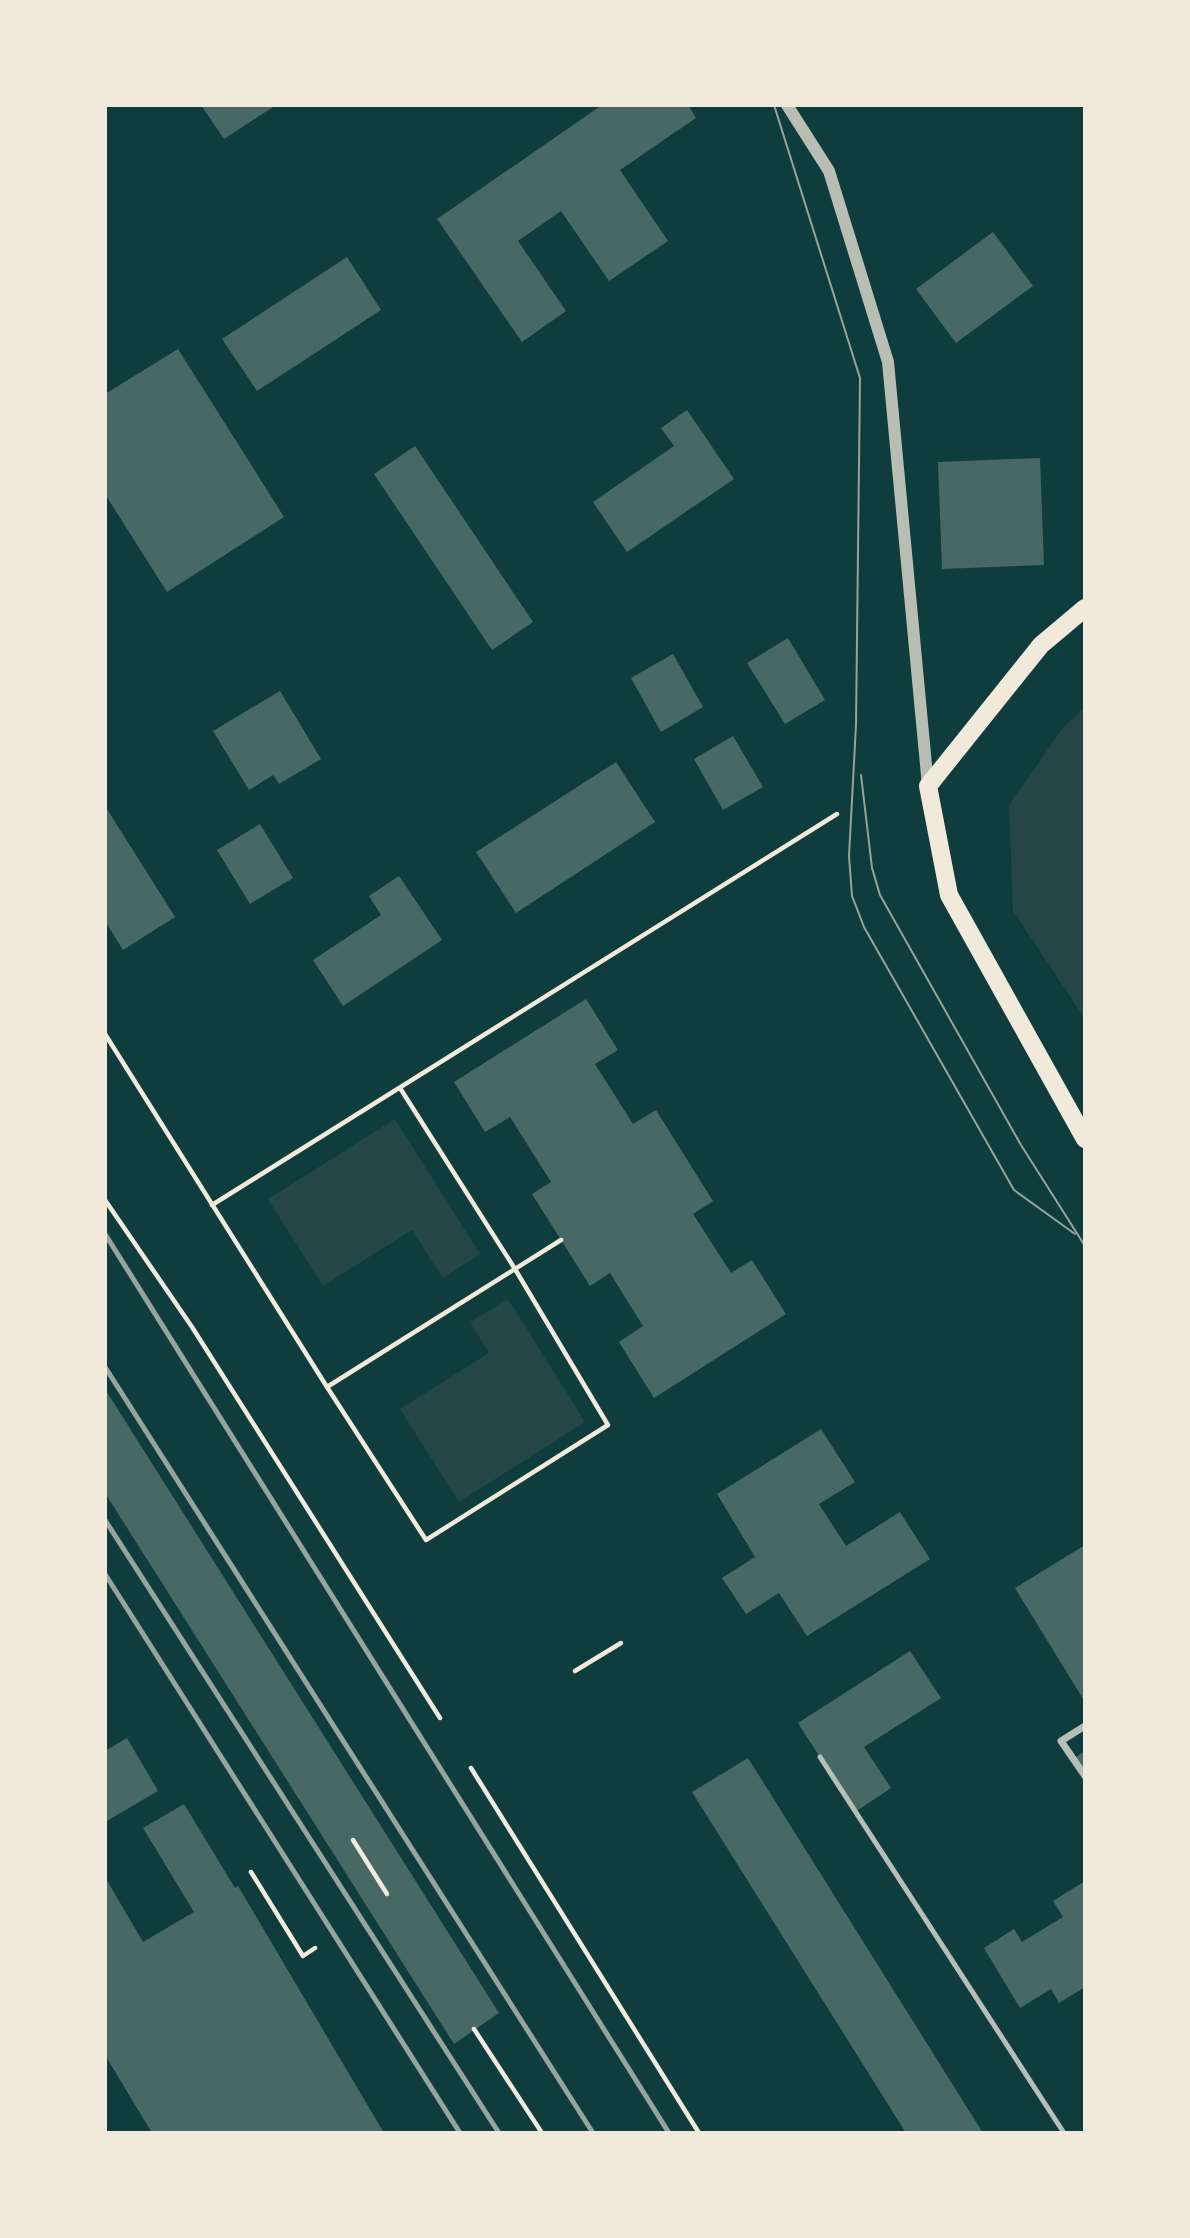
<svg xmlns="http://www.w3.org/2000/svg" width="1190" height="2238" font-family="'Fira Sans',sans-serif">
<rect width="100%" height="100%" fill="#0f3d3e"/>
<g fill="#244646">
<polygon points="1085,707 1085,1019 1013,911 1009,805 1062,729"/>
<polygon points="395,1119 480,1254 443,1278 412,1230 323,1286 268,1199"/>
<polygon points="508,1299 585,1422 459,1502 400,1409 489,1353 470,1322"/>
</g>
<g fill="#486865">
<polygon points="201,105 276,105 224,139"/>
<polygon points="602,105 688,105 696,118 620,170 668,241 609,281 561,211 518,241 566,311 522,342 437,219"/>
<polygon points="993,232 1033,286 956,343 916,289"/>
<polygon points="347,257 381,310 257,391 222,339"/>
<polygon points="178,349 284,517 167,592 105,494 105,394"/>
<polygon points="687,410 734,479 627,552 593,502 674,446 661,428"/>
<polygon points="415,446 533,622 492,650 374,474"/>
<polygon points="1040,458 1044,565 942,569 938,462"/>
<polygon points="788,638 825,700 785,724 747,663"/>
<polygon points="673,654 703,707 661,732 631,678"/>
<polygon points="280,691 321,759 279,784 273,775 249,790 213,731"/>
<polygon points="733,736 763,787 723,810 694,759"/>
<polygon points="616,762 655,822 516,913 476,852"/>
<polygon points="105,806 175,917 123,950 105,921"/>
<polygon points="260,824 293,878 250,904 217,850"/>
<polygon points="399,876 442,940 343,1006 313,960 381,915 369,896"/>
<polygon points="586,999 618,1050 595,1064 633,1124 656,1110 713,1201 693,1214 731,1273 752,1260 786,1314 654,1398 619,1342 643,1326 610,1273 590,1286 532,1194 551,1182 510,1117 485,1132 454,1082"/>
<polygon points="105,1389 499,2013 454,2044 105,1493"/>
<polygon points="821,1429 855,1482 819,1504 846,1546 900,1512 930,1559 807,1636 779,1593 746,1614 722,1578 755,1557 717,1494"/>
<polygon points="1085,1545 1085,1702 1015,1588"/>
<polygon points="910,1651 941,1698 864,1747 891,1788 855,1812 798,1723"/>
<polygon points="127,1738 158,1791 105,1822 105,1751"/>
<polygon points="1085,1751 1085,1771 1076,1757"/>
<polygon points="748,1758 983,2133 906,2133 692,1792"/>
<polygon points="184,1804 235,1888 238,1886 384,2133 152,2133 105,2055 105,1877 143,1942 194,1912 143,1828"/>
<polygon points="1085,1881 1085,1987 1059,2003 1051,1989 1020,2008 984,1948 1014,1929 1022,1942 1063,1917 1053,1901"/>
</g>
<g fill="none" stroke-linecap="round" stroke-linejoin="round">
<g stroke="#f1e9da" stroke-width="4.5">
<polyline points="105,1034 327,1387 561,1240"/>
<polyline points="105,1200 192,1327 440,1718"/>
<polyline points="212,1205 837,814"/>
<polyline points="327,1387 426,1540 608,1425 515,1269 400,1088"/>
<polyline points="575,1671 621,1643"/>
<polyline points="471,1768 699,2133"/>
<polyline points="353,1840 387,1894"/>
<polyline points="251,1872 303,1956 315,1948"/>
<polyline points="474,2029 542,2133"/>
</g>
<polyline stroke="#b8beb3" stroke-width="5" points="820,1757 1064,2133"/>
<polyline stroke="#b8beb3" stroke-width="7" points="1085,1726 1061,1741 1085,1776"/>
<polyline stroke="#b8beb3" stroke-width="12" points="787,105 829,171 888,362 928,786"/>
<polyline stroke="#f1e9da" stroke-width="18" points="1085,608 1041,645 928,786 949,895 1085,1139"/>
<g stroke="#97a49c" stroke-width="2">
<polyline points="774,105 860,378 856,725 849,856 852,896 864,927 1014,1190 1075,1234"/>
<polyline points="861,775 872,868 880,895 1021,1145 1085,1246"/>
</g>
<g stroke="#97a49c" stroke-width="5">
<polyline points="105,1234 669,2133"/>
<polyline points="105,1367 593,2133"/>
<polyline points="105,1520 499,2133"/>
<polyline points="105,1574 460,2133"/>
</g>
</g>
<rect width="1190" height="2238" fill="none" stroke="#f1e9da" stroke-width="214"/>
</svg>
